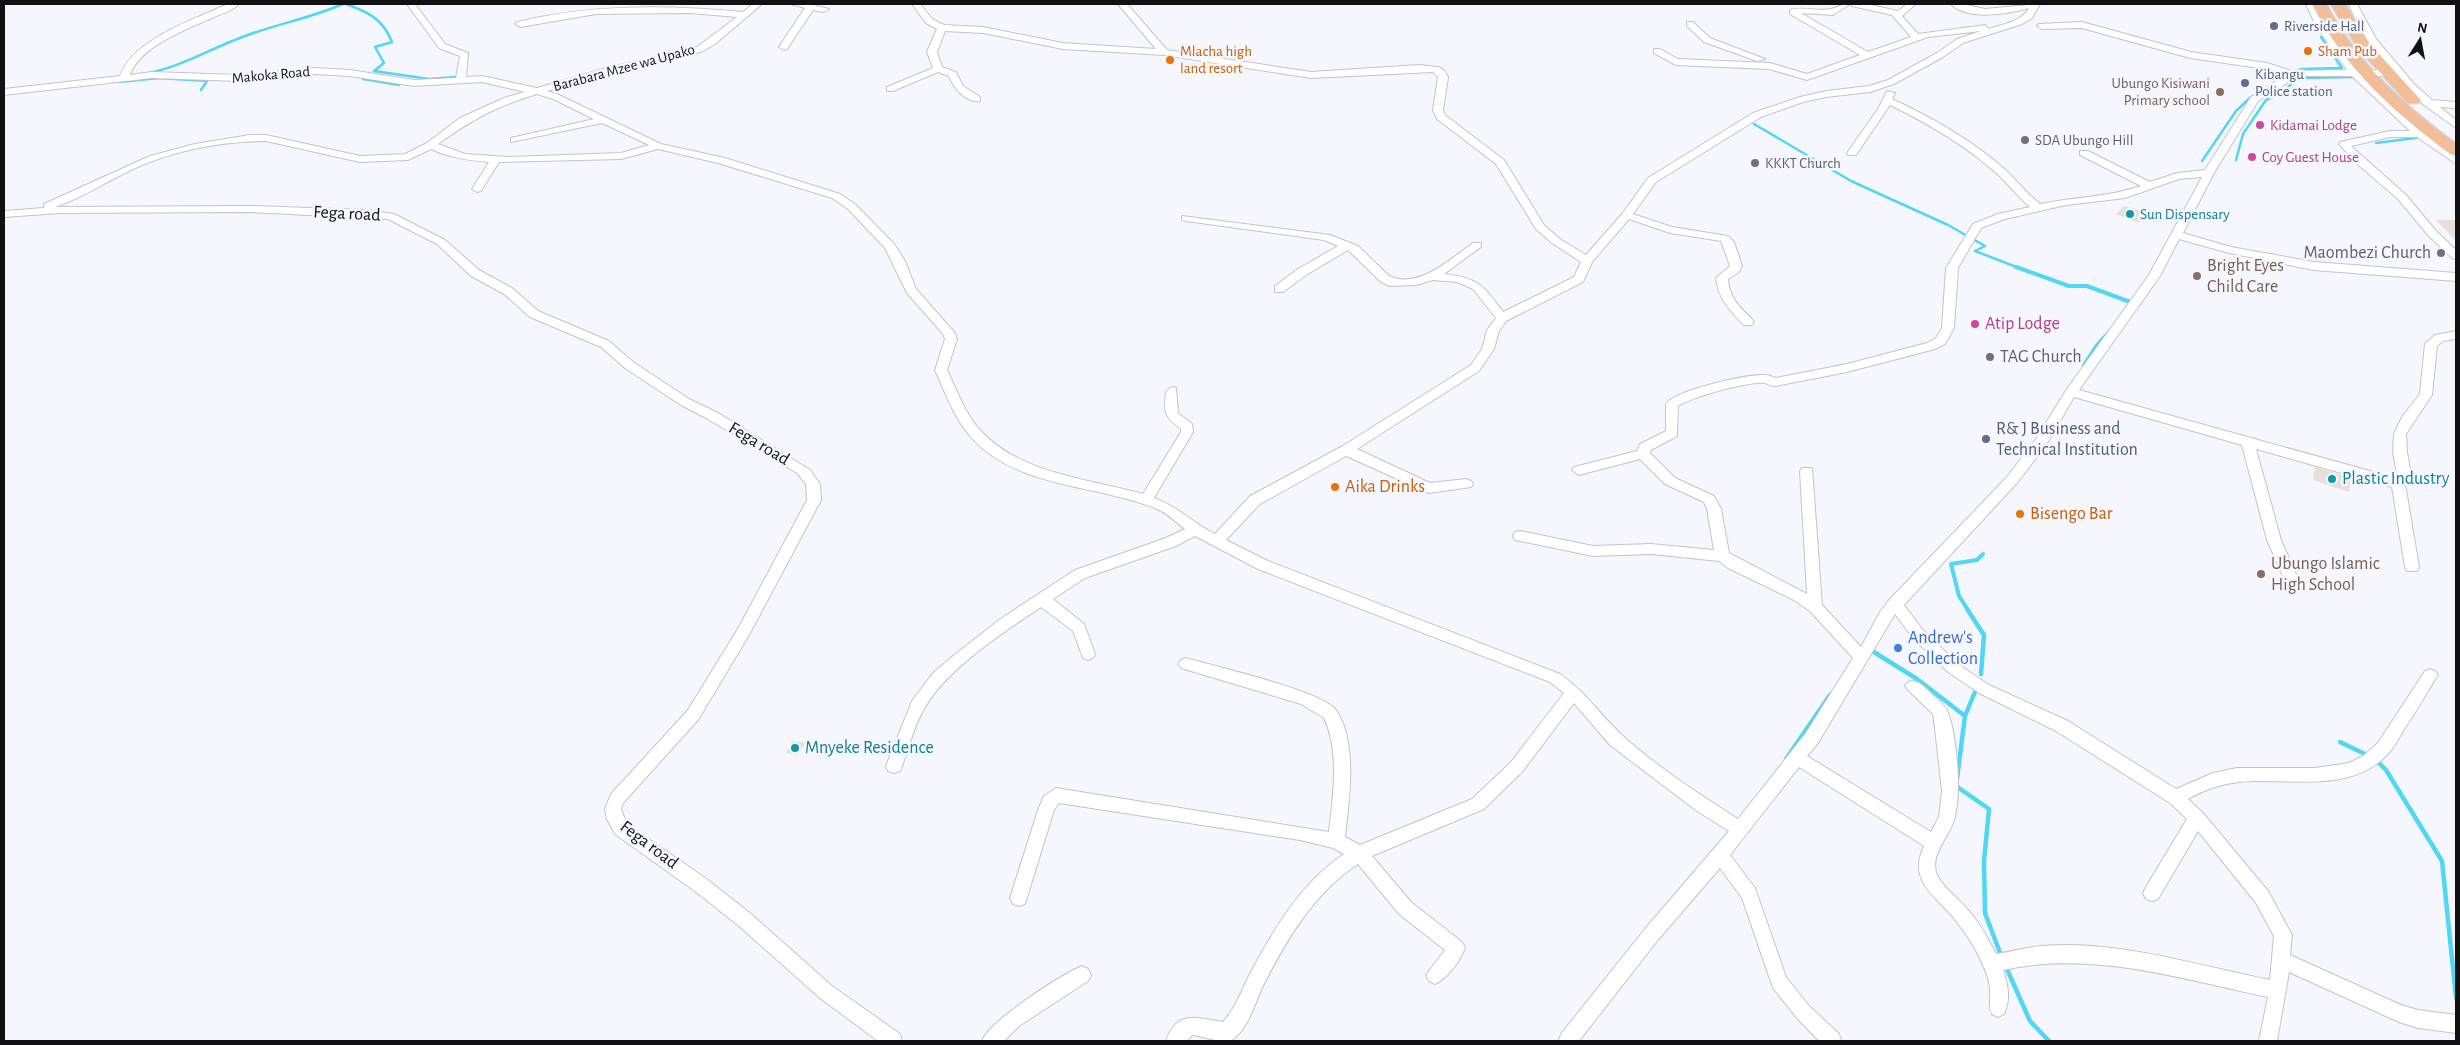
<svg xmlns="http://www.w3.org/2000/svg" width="2460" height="1045" font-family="'Alegreya Sans',sans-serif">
<rect width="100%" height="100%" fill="#f6f7fe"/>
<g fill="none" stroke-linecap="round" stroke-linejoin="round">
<g stroke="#51d6f4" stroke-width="2.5">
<path d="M346 4C368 12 383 19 392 42L375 47 384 63 374 71 429 79 455 77"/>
<path d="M149 73C183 66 212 48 245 36 277 24 311 18 343 4"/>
<polyline points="2290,73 2302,69 2342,68 2321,37"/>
<polyline points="363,79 399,85"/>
<polyline points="120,82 159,78 207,81 201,90"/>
<polyline points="1754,124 1851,181 1948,225 1985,246 1975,251 2019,268"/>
<polyline points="2376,143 2423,137"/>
<polyline points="2236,160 2243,134 2266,100 2278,95 2299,78 2357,77"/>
<polyline points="2202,161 2236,111 2251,97 2269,87"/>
</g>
<g stroke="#51d6f4" stroke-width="4">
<polyline points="2016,267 2069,286 2087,286 2133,303"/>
<polyline points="2084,365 2097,345 2110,331"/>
<polyline points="1968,610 1959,596 1951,564 1977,560 1983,554"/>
</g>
<g stroke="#51d6f4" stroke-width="4.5">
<polyline points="1967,609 1984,635 1981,674"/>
<polyline points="1869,649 1917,679 1965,716 1957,779"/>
<polyline points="1965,716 1975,692"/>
<polyline points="2340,742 2369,756"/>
<polyline points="1786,759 1830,695"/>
<polyline points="2375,759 2386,770 2442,861 2456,998"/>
<polyline points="1956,786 1989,809 1984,861 1985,913 2002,958"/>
<polyline points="2006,967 2030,1021 2049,1041"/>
</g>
</g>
<g fill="#e8deda">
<polygon points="2124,206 2142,211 2145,221 2136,222 2116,214"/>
<polygon points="2436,220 2456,220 2456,241"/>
<polygon points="2315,467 2351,478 2349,492 2313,480"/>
<polygon points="792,741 806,743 797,755 786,753"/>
</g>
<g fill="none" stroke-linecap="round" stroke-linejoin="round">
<g stroke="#c2c3cc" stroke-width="2">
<g id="street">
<path d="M228 4H239C232 11 221 14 212 18 187 29 139 47 130 75L152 72 239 75 315 68 350 70 414 80 456 78 460 56 439 48 407 4H415L445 44 468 53 466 77 482 76 537 88 603 69 697 47 737 17 690 13 596 14 520 27 515 24 517 22C591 4 667 5 743 12L753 4H762L715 44 703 51 678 59 608 74 547 91 559 95 661 144 725 158 840 194 856 205 894 244 905 261 916 289 955 333 957 339 947 370C957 390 965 414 980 430 1020 474 1089 479 1143 494L1181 432V429C1163 416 1164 412 1166 391L1172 387 1176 388 1178 413 1192 424 1193 432 1154 498C1177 506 1193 523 1215 534L1250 496 1341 447 1471 365 1482 349 1487 330 1496 318 1473 289 1457 282 1433 280 1416 285 1390 286 1381 282 1348 250 1306 275 1283 292H1275V286L1298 269 1338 246 1324 240 1186 221 1182 220V216L1330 235 1358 246 1389 276C1419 290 1451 258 1473 243H1481V247L1444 274C1479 278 1483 285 1503 312L1574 277 1581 262 1552 243 1536 229 1496 164 1437 119 1433 110 1438 77 1433 72 1311 78 1164 55 1063 49 983 33 945 31 937 52 942 67 956 72 963 86 980 97V101C965 103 954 88 949 76L938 72 893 91H887V87L933 68 927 52 937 29 926 23 912 4H920L932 19 944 25 983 27 1063 43 1156 49 1118 4H1127L1167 50 1311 72 1419 65 1438 67 1444 70 1448 77 1443 110 1445 115 1504 160 1544 225 1560 239 1586 255 1623 213 1648 178 1753 113 1800 97 1826 91 1869 86 1888 80 1937 53 1957 39 1981 31 1928 37 1807 80 1769 69 1676 65 1654 53V49H1660L1678 59 1770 63 1807 74 1860 55 1790 14V10C1804 6 1818 12 1831 9 1839 7 1842 4 1850 4L1833 15 1801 13 1868 52 1911 37 1892 15 1852 6 1851 4H1866L1898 11 1907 4H1916L1902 16 1918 34 1985 25 1989 29C2003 24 2021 22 2029 8 2008 14 1967 21 1951 4H1962L1985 9 2040 4 2032 18 2022 24 1963 43 1943 57 1894 84 1870 92 1826 97 1803 102 1761 117 1656 182 1633 214 1672 227 1728 236 1734 242 1742 266 1739 272 1728 279C1729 297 1740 308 1752 319L1754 322 1752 325H1744C1730 311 1718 298 1716 278L1730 266 1721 241 1670 233 1629 219 1592 262 1583 282 1506 321 1499 331 1494 349 1479 371 1357 449 1430 483 1466 479 1471 481 1473 484 1471 487 1429 493 1346 456 1260 504 1226 540 1268 561 1560 674C1587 693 1600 715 1623 736 1657 767 1699 794 1738 819L1806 733 1853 658 1810 611 1794 600 1728 568 1719 561 1651 554 1593 556 1520 541 1515 540 1513 536 1515 532 1520 531 1593 546 1651 544 1714 550 1707 509 1704 502 1665 484 1640 459 1579 475 1572 470 1574 467 1637 451 1640 444 1666 431V404C1675 390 1747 374 1765 375 1769 375 1773 377 1776 378L1847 364 1927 343 1936 338 1942 328 1946 268 1973 224 1998 214 2030 207C2017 196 2007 182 1994 171 1963 144 1927 123 1890 105L1856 155H1848L1847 153 1878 109 1887 91 1895 93 1892 99C1931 117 1968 138 2001 166 2015 178 2026 193 2040 204 2074 197 2109 197 2141 186L2080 155V151H2088L2150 182 2177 173 2205 170 2251 97 2286 75 2266 69 2190 58 2082 28 2042 29 2037 26 2039 24 2082 22 2191 52 2267 63 2292 71 2347 70 2316 26 2306 4H2314L2325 26 2357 70H2390C2373 50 2359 29 2349 4H2357L2376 39 2414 84 2432 100 2456 102V108L2440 107 2456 120V128L2424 105 2395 76H2363L2422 131 2437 132V136L2430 137 2456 156V164L2417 137H2390L2351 146 2406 195 2436 231 2456 250V259L2452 258 2428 235 2398 199 2355 162 2339 144 2340 142 2390 131H2410L2352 76H2298L2258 101 2214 173 2183 233 2231 247 2314 262 2456 273V281L2314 270 2229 253 2179 239 2160 276 2079 390 2395 478 2397 474 2393 452 2394 434 2402 417 2420 394 2425 344 2435 335 2456 331V339L2443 341 2437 346 2432 395 2406 434 2407 452 2411 475 2405 484 2419 567 2417 571H2407L2405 567 2392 487 2256 449 2281 540 2301 586 2299 590H2289L2267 540 2242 445 2074 397 2046 445 2017 483 1904 605 1923 630 1958 664 1989 685 2068 721 2176 789 2213 773 2237 768H2315L2349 763 2363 756 2378 743 2425 671 2430 669 2435 671 2438 675 2435 679C2425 697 2414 714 2403 731 2398 739 2394 748 2388 754 2349 795 2289 777 2239 782 2220 784 2204 790 2188 799L2203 813 2268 891 2292 935 2290 955 2401 1005 2418 1010 2456 1015V1033L2418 1028 2399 1022 2289 972 2277 1041H2259L2268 997C2181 979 2092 950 2003 970 2008 985 2011 999 2004 1014L1998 1017 1992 1014C1988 1006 1991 1000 1990 992 1990 981 1986 972 1982 963 1975 946 1964 931 1953 917 1933 894 1908 880 1924 846L1799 767 1730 855 1755 888 1786 977 1809 1006 1839 1034 1841 1041H1819L1797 1018 1773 988 1742 898 1720 868 1657 941 1579 1041H1559L1561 1034 1645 929 1729 831 1697 811 1610 745 1574 703 1522 772 1484 809 1372 856 1411 902 1462 942 1465 948C1460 961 1448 978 1435 984L1429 981 1426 975 1445 950 1399 914 1358 864C1314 893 1286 940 1263 986 1255 1002 1249 1028 1233 1039 1223 1045 1204 1036 1192 1035L1187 1041H1166C1177 1009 1197 1018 1223 1022 1236 1008 1242 989 1251 972 1275 927 1302 882 1344 854L1333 848 1300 840 1059 803 1054 810 1025 904 1019 906 1013 904 1010 898 1038 810 1044 796 1056 788 1329 832C1333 796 1340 752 1324 718L1301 704 1181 668 1178 664 1181 660 1186 658C1213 666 1323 691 1336 710 1358 741 1349 801 1345 837L1360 845 1472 799 1511 762 1564 693 1550 682 1258 569 1195 536 1176 546 1085 578 1053 599 1084 624 1095 654 1093 658 1088 660 1083 658 1073 631 1041 607C1004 632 946 669 924 709 914 726 909 747 902 766L900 771 894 773 888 771 886 766 912 701 933 673 952 657 999 620 1075 570 1166 538 1185 529C1176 522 1167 513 1157 509 1097 484 1017 489 971 437 954 418 945 392 935 370L945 339 943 334 907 293 885 248 848 209 832 198 718 163 658 149 621 159 499 162 481 191 477 192 472 189 489 162C468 160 450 158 431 149L408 160 360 162 266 141C222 141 171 151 131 170 106 182 82 198 55 207L251 206 367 210 394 214 445 240 479 270 512 288 538 311 609 341 633 362 689 399 718 413 810 470 820 484 821 500 749 635 698 720 623 803 621 809 627 824 708 880 751 914 832 986 900 1034 902 1041H878L820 998 739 926 696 892 615 834 607 819 605 809 611 794 688 710 739 627 807 500 806 484 797 473 708 419 681 405 625 368 601 347 530 317 504 294 471 276 437 244 388 219 251 212 60 213 4 217V211L44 208V204L150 156 195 144 250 135H266L360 156 405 154 427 143 460 118 504 98 525 92 482 82 414 86 350 76 315 74 239 81 152 78 4 95V89L120 76C133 39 195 19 228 4ZM537 94 553 99 594 119 511 138V142L602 123 649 145 621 153 509 157 465 154 438 144C471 120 497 106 537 94ZM2202 177 2149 275 2067 389 2036 439 2007 477 1890 599 1880 612 1861 647 1822 605 1812 468H1802L1800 471 1807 594 1729 553 1721 509 1714 496 1675 478 1650 453 1651 450 1677 436 1678 406C1692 397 1749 381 1765 383 1768 384 1772 386 1776 386L1847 372 1935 349 1945 344 1954 328 1958 268 1981 228 2005 219 2066 205 2125 198 2179 179ZM1895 614 1913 638 1948 672 1979 693 2056 731 2170 803 2187 819 2146 887 2143 893 2146 899 2152 901 2158 899 2198 831 2256 903 2274 936 2270 980C2195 965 2118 940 2041 946 2026 947 2011 952 1996 954 1988 939 1980 923 1968 910 1959 898 1941 887 1936 872 1931 853 1949 837 1954 820 1962 795 1957 740 1949 715 1946 707 1941 702 1935 697 1927 690 1919 678 1908 682L1905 686 1908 690 1933 714 1935 728 1942 791 1939 817 1931 832 1807 756 1818 743Z"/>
<polygon points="791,4 809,4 829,9 824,12 813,10 787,49 784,50 779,47 805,8"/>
<polygon points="1687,22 1693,22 1710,38 1765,59 1757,61 1704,42 1687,26"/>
<path d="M1082 966 1088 969 1091 975 1088 981 1019 1026 1004 1041H982C989 1021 1061 975 1082 966Z"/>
</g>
</g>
<g stroke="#d4d4d5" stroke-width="3">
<g id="primary">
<path d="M2312 4H2326C2357 63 2403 105 2456 144V156L2450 154C2394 112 2344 68 2312 4Z"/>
<polygon points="2331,4 2345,4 2368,42 2418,97 2421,100 2418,103 2408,103 2357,47"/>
</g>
</g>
<use href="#street" fill="#fff" fill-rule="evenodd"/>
<use href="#primary" fill="#f2be9a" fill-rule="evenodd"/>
</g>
<g fill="#5c6f8a" stroke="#f6f7fe" stroke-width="2">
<circle cx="2274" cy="26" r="5"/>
<circle cx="2245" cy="83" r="5"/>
<circle cx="1986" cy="439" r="5"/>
</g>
<g fill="#e8710a" stroke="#f6f7fe" stroke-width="2">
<circle cx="2308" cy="51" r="5"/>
<circle cx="1170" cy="60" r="5"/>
<circle cx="1335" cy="487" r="5"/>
<circle cx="2020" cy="514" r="5"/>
</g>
<g fill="#8d6e63" stroke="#f6f7fe" stroke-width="2">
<circle cx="2220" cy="92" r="5"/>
<circle cx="2197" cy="276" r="5"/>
<circle cx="2261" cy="574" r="5"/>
</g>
<g fill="#d1479c" stroke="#f6f7fe" stroke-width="2">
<circle cx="2260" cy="125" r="5"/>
<circle cx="2252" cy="157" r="5"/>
<circle cx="1975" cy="324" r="5"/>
</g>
<g fill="#6b7280" stroke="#f6f7fe" stroke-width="2">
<circle cx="2025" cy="140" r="5"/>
<circle cx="1755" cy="163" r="5"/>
<circle cx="2441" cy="253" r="5"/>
<circle cx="1990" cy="357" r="5"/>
</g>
<g fill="#0f9aa8" stroke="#f6f7fe" stroke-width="2">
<circle cx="2130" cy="214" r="5"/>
<circle cx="2332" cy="479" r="5"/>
<circle cx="795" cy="748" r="5"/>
</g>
<circle fill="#3f7fe0" stroke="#f6f7fe" stroke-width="2" cx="1898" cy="648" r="5"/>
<g text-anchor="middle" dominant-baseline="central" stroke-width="5" stroke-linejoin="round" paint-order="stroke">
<g font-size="15" fill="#4e5e75" stroke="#f6f7fe" text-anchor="start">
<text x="2284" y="26">Riverside Hall</text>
<text x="2255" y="74">Kibangu<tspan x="2255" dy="17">Police station</tspan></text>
</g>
<g font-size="15" fill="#c56008" stroke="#f6f7fe" text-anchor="start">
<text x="1180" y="51">Mlacha high<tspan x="1180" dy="17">land resort</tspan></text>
<text x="2318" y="51">Sham Pub</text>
</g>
<g font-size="15" fill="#111114" stroke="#f6f7fe">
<text transform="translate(624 68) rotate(-15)">Barabara Mzee wa Upako</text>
<text transform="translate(271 75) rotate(-5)">Makoka Road</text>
</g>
<g font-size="15" fill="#785e54" stroke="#f6f7fe" text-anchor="end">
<text x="2210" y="83">Ubungo Kisiwani<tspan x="2210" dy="17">Primary school</tspan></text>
</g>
<g font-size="15" fill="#b23c85" stroke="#f6f7fe" text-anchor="start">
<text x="2270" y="125">Kidamai Lodge</text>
<text x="2262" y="157">Coy Guest House</text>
</g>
<g font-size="15" fill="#5b616d" stroke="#f6f7fe" text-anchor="start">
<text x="2035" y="140">SDA Ubungo Hill</text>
<text x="1765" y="163">KKKT Church</text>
</g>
<g font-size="15" fill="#0d838f" stroke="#f6f7fe" text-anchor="start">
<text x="2140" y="214">Sun Dispensary</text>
</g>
<g font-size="18" fill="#111114" stroke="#f6f7fe">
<text transform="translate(347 214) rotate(3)">Fega road</text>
<text transform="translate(759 444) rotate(31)">Fega road</text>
<text transform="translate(649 845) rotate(37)">Fega road</text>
</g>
<g font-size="18" fill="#5b616d" stroke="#f6f7fe" text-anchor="end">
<text x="2431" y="253">Maombezi Church</text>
<text x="2000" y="357" text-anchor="start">TAG Church</text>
</g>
<g font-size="18" fill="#785e54" stroke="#f6f7fe" text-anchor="start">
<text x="2207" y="266">Bright Eyes<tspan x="2207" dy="21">Child Care</tspan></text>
<text x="2271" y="564">Ubungo Islamic<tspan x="2271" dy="21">High School</tspan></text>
</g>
<g font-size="18" fill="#b23c85" stroke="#f6f7fe" text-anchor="start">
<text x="1985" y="324">Atip Lodge</text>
</g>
<g font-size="18" fill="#4e5e75" stroke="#f6f7fe" text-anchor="start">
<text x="1996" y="429">R&amp; J Business and<tspan x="1996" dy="21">Technical Institution</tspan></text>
</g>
<g font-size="18" fill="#0d838f" stroke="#f6f7fe" text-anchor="start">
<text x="2342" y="479">Plastic Industry</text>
<text x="805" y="748">Mnyeke Residence</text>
</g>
<g font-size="18" fill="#c56008" stroke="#f6f7fe" text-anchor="start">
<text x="1345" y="487">Aika Drinks</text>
<text x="2030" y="514">Bisengo Bar</text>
</g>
<g font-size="18" fill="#366cbe" stroke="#f6f7fe" text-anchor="start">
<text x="1908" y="638">Andrew's<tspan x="1908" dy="21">Collection</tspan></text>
</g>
</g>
<rect width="2460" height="1045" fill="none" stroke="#111114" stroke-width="10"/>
<g transform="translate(2420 40) rotate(11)" stroke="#f6f7fe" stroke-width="4" paint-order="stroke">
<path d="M0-4L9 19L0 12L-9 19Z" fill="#111114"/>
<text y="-8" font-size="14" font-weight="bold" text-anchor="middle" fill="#111114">N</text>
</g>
</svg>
